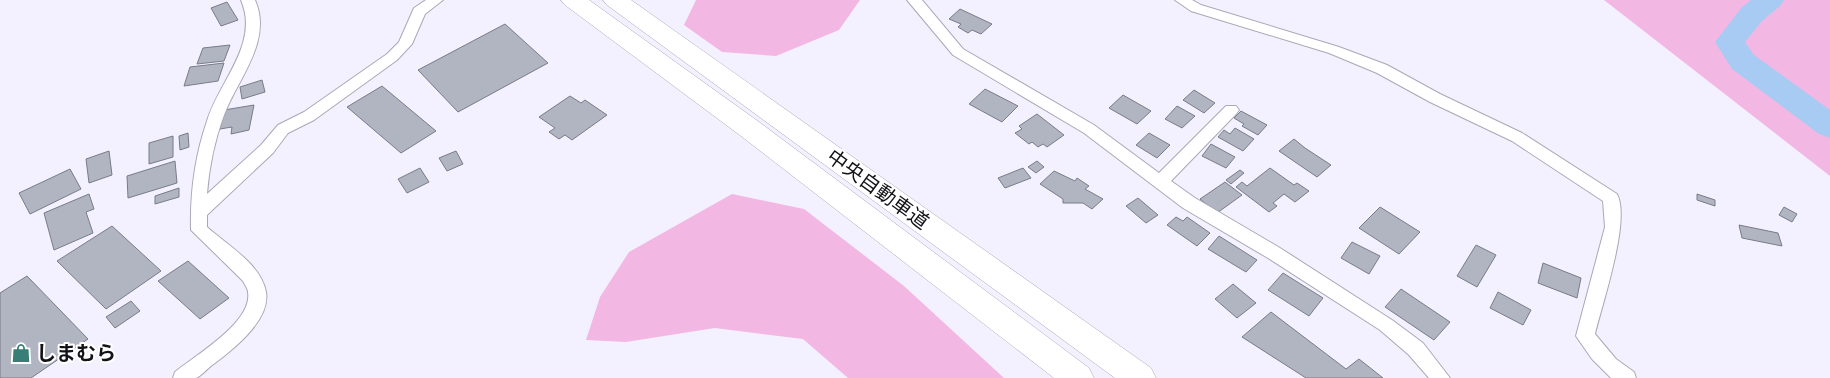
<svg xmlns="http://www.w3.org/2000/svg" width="1830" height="378" font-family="'Zilla Slab','Noto Sans JP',serif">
<rect width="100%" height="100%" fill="#f3f1ff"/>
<g fill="#f3b7e3">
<polygon points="696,0 860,0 839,30 776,56 722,52 684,25"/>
<polygon points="1604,0 1830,0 1830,176"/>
<polygon points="732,194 804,209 904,286 1004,378 848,378 803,339 715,328 626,342 586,340 600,297 629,252"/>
</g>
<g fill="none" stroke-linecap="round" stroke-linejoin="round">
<polygon fill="#a7cbf2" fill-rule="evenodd" points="1751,0 1784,0 1780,6 1762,21 1745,42 1754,55 1830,110 1830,138 1819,134 1732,69 1715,42 1742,7"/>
</g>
<g fill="#b1b5c1" stroke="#787c88">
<polygon points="227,2 238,20 221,26 211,8"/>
<polygon points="960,9 992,24 981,34 972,30 968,33 958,27 961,24 949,19"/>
<polygon points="505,24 548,63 458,112 418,70"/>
<polygon points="230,45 224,61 197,64 203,48"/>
<polygon points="224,63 218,81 184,86 190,67"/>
<polygon points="262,80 265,92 242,99 240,87"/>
<polygon points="382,86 436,131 401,153 347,107"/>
<polygon points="985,89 1018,106 1002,122 969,104"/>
<polygon points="1194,90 1215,103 1204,113 1183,100"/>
<polygon points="1123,95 1151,111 1137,124 1109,108"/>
<polygon points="570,96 581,103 585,100 607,115 572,140 565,135 559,139 549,132 555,128 539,117"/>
<polygon points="254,105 249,130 231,134 232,127 220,129 224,110"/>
<polygon points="1177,106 1195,116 1182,128 1165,119"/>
<polygon points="1241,111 1267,125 1258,135 1242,126 1244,124 1234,118"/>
<polygon points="1037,114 1064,135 1047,147 1043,144 1038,147 1032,142 1029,144 1015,133 1022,129 1019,126"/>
<polygon points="1235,128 1254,139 1243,151 1218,137 1224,130 1230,134"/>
<polygon points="188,133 189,147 180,150 179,136"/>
<polygon points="1149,133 1170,145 1157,158 1136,145"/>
<polygon points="173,136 173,157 149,164 149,143"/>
<polygon points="1294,139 1305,148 1331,165 1317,177 1279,151"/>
<polygon points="1211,144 1235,157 1226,168 1202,156"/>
<polygon points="109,151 112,175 89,183 86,159"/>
<polygon points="456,151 463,164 447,171 439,158"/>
<polygon points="175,161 177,183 128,198 127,176"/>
<polygon points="1037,161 1044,167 1036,173 1028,167"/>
<polygon points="420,168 429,182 407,193 398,179"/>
<polygon points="1023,168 1031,178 1005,188 998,178"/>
<polygon points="1270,168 1294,185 1297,183 1309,191 1295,202 1284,194 1273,203 1277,206 1269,212 1236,187 1242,182 1247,186"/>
<polygon points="70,169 81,189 30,214 19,193"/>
<polygon points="1240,170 1244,173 1231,184 1226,180"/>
<polygon points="1054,171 1075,181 1077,178 1089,186 1085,189 1103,199 1092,209 1083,203 1063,203 1063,199 1040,184"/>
<polygon points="1225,182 1242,195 1217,213 1200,199"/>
<polygon points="179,188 179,197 155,204 155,196"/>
<polygon points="89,194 94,209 86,212 93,233 54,250 44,213"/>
<polygon points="1697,194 1715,200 1715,206 1697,200"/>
<polygon points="1138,198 1158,215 1146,223 1126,206"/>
<polygon points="1380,207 1420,232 1399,254 1359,228"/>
<polygon points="1784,207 1797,214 1792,222 1779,215"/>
<polygon points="1176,217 1183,221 1187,217 1210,233 1197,246 1167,225"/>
<polygon points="1739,225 1778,233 1782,246 1742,238"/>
<polygon points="112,226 161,271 106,309 57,261"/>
<polygon points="1219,236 1257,260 1246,272 1208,249"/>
<polygon points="1352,242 1380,256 1369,274 1341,258"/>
<polygon points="1476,245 1496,255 1477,287 1457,276"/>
<polygon points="188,261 229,298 200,319 158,281"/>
<polygon points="1543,263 1581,278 1577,298 1538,283"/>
<polygon points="1283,273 1323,298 1309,316 1268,290"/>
<polygon points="27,276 88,339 31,378 0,378 0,293"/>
<polygon points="1233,284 1256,303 1237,318 1215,299"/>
<polygon points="1401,289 1450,322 1434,340 1385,307"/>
<polygon points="1498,292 1531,310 1523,325 1490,308"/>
<polygon points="131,301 140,311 115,328 106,317"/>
<polygon points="1271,312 1346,369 1359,359 1383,378 1306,378 1242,337"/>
</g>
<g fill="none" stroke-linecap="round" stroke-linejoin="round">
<g stroke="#a9a8b4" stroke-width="2">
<g id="minor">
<path d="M241 0H255C273 41 238 78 224 115 215 139 209 168 207 194L261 145 278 125 304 112 387 54 399 42 414 8 426 0H443L425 14 412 44 397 60 314 120 288 133 273 153 207 215V227C227 245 261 264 266 292 271 321 231 351 211 366 207 369 201 376 196 378 190 378 179 378 173 378L175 372C196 355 253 322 248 292 248 289 245 285 243 281L191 230C190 192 195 156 207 121 219 81 260 44 241 0Z"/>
<polygon points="907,0 922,0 963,49 1094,125 1159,173 1226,106 1236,106 1239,110 1236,114 1171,181 1195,198 1280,248 1392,320 1423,343 1450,378 1429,378 1409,355 1380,330 1268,258 1183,208 1084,133 953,55"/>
<path d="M1175 0H1192L1201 5 1339 47 1387 65 1440 94 1522 133 1617 194C1631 220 1602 304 1595 334L1616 359 1634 372 1636 378H1611L1592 359 1576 336 1605 227 1603 201 1512 141 1430 102 1377 73 1329 53 1191 11Z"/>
</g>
</g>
<g stroke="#a9a8b4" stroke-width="1">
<g id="motorway">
<polygon points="561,0 589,0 759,122 1089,368 1094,378 1054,378 741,136 565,5"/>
<polygon points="603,0 631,0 1151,368 1156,378 1115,378 607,5"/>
</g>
</g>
<use href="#minor" fill="#fff" fill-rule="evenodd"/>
<use href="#motorway" fill="#fff" fill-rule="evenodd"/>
</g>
<defs>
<g id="shop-bare" transform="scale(1.5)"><path d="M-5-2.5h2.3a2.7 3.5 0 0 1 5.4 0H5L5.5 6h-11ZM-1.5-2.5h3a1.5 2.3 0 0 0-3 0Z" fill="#377e76" stroke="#fff" stroke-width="2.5" paint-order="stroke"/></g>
</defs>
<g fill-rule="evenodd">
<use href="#shop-bare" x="21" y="353"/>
</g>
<g text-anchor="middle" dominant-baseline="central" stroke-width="4" stroke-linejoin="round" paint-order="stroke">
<g font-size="20" fill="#131217" stroke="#fff">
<text transform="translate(878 189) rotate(36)">中央自動車道</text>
</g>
<g font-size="20" font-weight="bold" fill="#131217" stroke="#fff" text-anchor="start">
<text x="36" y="353">しまむら</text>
</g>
</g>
</svg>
